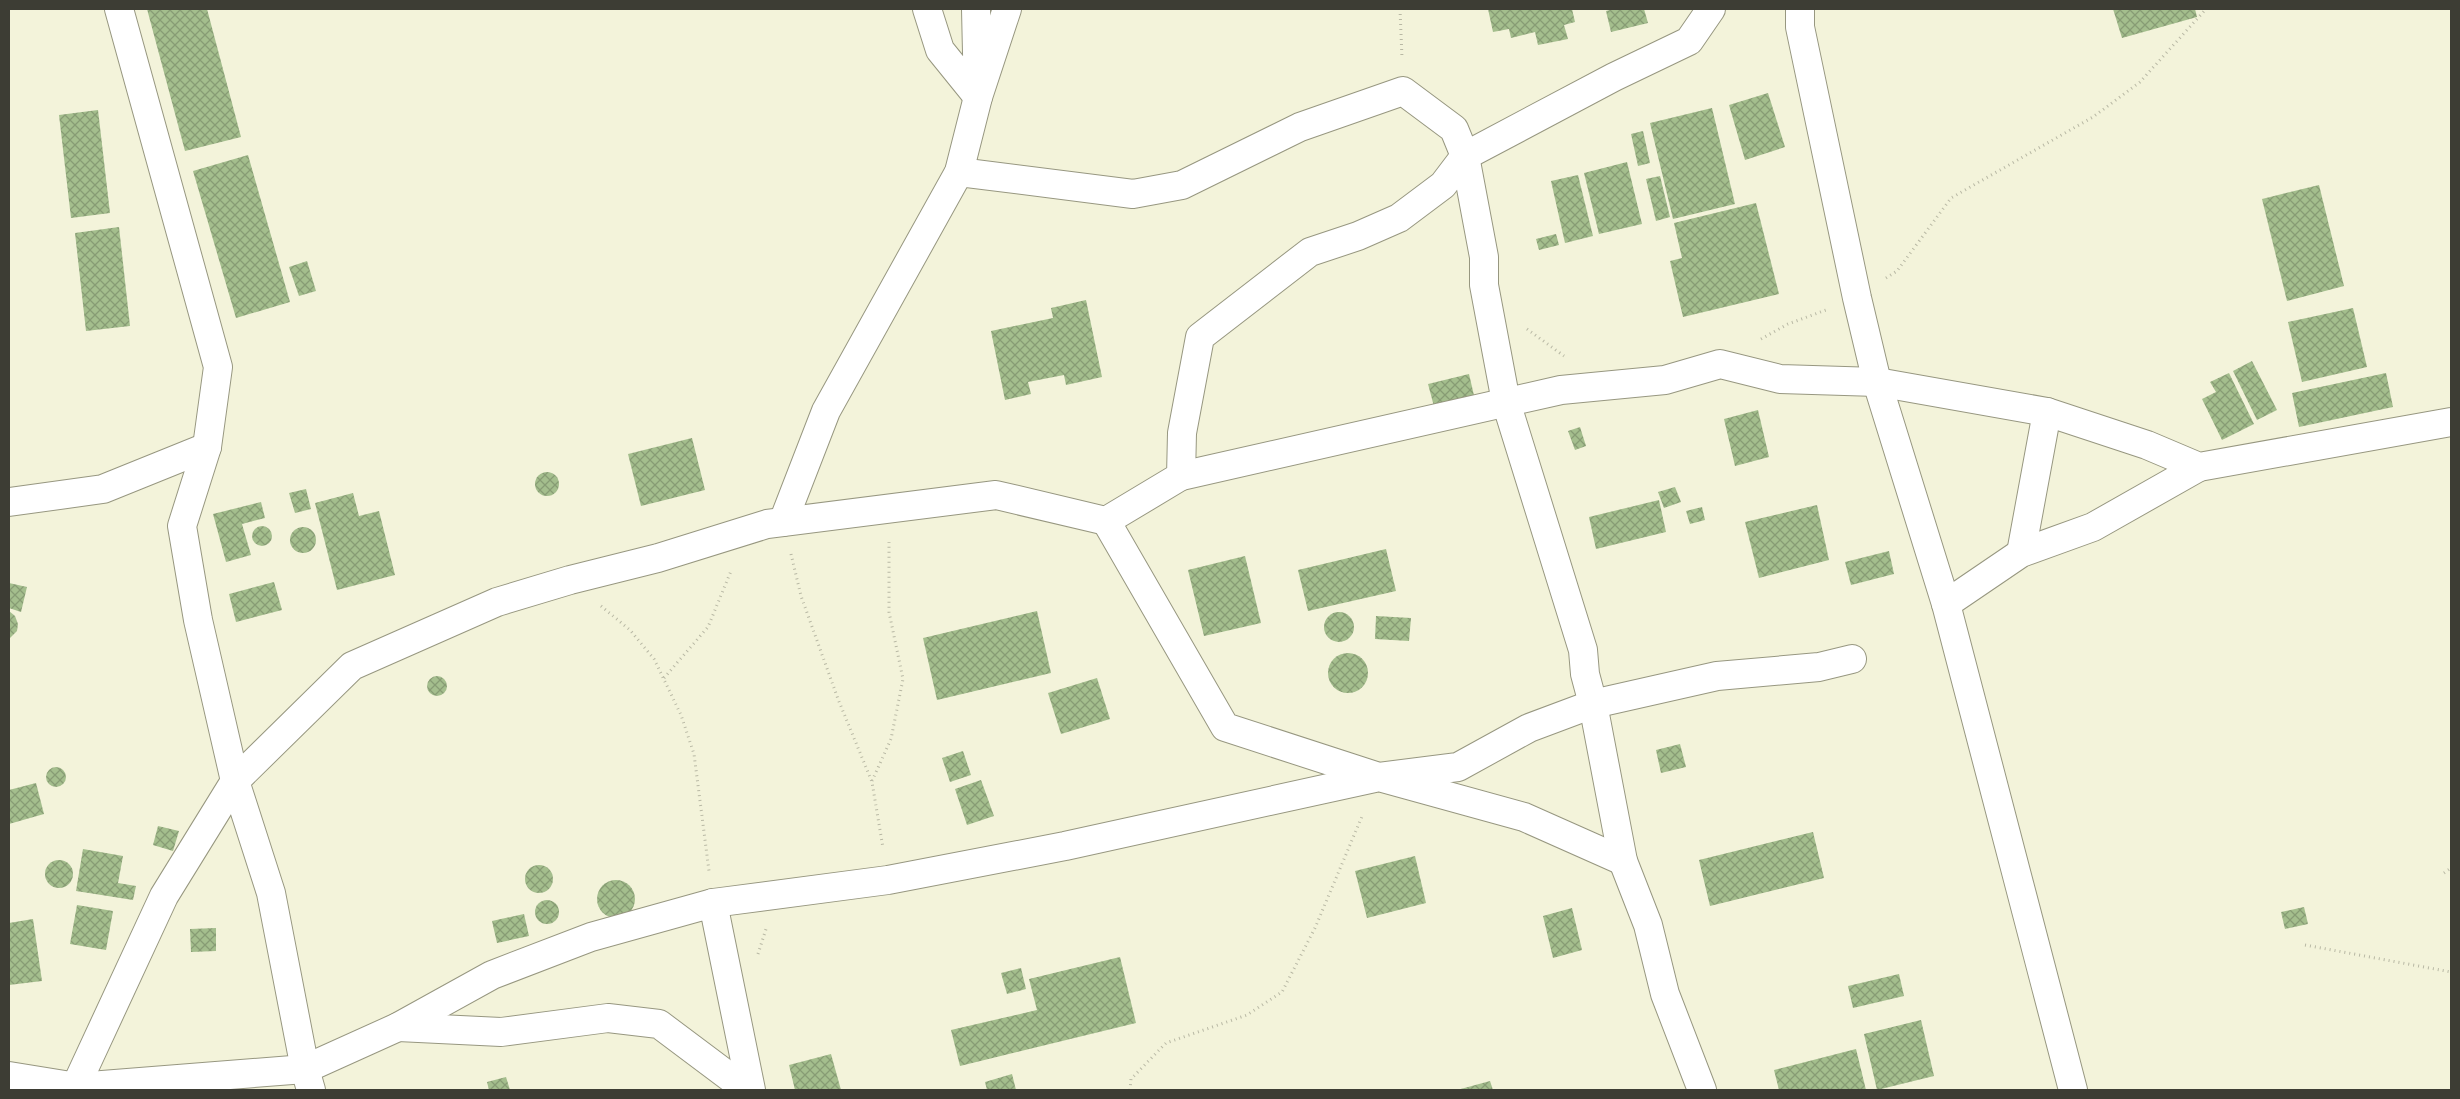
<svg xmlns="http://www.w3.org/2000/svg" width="2460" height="1099" font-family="'Zilla Slab',serif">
<defs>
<pattern id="building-cross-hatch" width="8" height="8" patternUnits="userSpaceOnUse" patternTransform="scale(1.25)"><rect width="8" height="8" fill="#a4be8d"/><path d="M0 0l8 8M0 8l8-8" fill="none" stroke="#879c74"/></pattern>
</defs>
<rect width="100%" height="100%" fill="#f3f3da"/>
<g fill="url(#building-cross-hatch)">
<polygon points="147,9 207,9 241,137 185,151"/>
<polygon points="1488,9 1572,9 1575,22 1564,25 1568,39 1538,45 1535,32 1511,38 1509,29 1493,32"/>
<polygon points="1614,9 1644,9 1648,23 1611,32 1606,11"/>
<polygon points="2113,9 2195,9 2197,17 2122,38"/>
<polygon points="1768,93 1785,147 1745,160 1729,105"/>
<polygon points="1712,108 1735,204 1673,219 1650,123"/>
<polygon points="98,110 110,213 71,218 59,115"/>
<polygon points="1643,131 1650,163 1638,166 1631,134"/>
<polygon points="248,155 290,302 236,318 193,171"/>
<polygon points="1627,162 1642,224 1599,234 1584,173"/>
<polygon points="1578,175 1593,236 1565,243 1551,181"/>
<polygon points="1660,176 1670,217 1656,221 1646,179"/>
<polygon points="2319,185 2344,286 2287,301 2262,199"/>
<polygon points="1756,203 1779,294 1683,317 1670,261 1682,258 1674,223"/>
<polygon points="119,227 130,326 86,331 75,233"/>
<polygon points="1556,234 1559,245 1539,250 1536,239"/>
<polygon points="307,261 316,291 299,296 289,267"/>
<polygon points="1086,300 1102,377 1066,385 1064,375 1028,382 1031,394 1005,400 991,331 1053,318 1051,308"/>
<polygon points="2353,308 2367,367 2302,382 2288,322"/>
<polygon points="2252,361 2277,410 2257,420 2233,371"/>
<polygon points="2229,373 2254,424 2222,440 2202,399 2216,392 2210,382"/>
<polygon points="2386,373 2393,407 2299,427 2292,393"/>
<polygon points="1469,374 1476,404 1436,414 1428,384"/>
<polygon points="1758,410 1769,457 1735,466 1724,419"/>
<polygon points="1580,427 1586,446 1575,450 1568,431"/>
<polygon points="692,438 705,490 641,506 628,454"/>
<circle cx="547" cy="484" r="12"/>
<polygon points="1675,487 1681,502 1664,508 1658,492"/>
<polygon points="306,489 311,509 295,513 289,493"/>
<polygon points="353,493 359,516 379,511 395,575 337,590 315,503"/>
<polygon points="1659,500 1666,532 1596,549 1589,517"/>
<polygon points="261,502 265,518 242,524 251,555 226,562 213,514"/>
<polygon points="1817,505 1829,560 1759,578 1745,522"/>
<polygon points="1702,507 1705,520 1690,524 1686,511"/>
<circle cx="262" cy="536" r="10"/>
<circle cx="303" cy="540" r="13"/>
<polygon points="1386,549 1396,591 1308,611 1298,570"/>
<polygon points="1889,551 1894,574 1851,585 1845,562"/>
<polygon points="1245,556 1261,623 1204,636 1188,570"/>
<polygon points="274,582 282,610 236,622 229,594"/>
<polygon points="9,583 27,587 21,612 9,608"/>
<polygon points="9,611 15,616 18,624 17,631 9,639"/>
<polygon points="1037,611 1051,673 937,700 923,638"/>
<circle cx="1339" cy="627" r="15"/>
<polygon points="1376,616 1411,618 1409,641 1375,639"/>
<circle cx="1348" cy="673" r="20"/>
<circle cx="437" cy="686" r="10"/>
<polygon points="1097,678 1110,719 1061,734 1048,693"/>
<polygon points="1680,744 1686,767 1661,773 1656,750"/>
<polygon points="963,751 971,775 950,782 942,758"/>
<circle cx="56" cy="777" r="10"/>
<polygon points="981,780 994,816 967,825 955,789"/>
<polygon points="36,783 44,814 9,824 9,790"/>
<polygon points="158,826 179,831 173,851 153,845"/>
<polygon points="1813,832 1824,878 1710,906 1699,860"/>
<polygon points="83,849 123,856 118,883 136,886 133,900 76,891"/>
<polygon points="1415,856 1426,903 1367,918 1355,871"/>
<circle cx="59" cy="874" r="14"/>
<circle cx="539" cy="879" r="14"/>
<circle cx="616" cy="899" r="19"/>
<circle cx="547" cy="912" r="12"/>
<polygon points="77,905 113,911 106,950 70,944"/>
<polygon points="2304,907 2308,924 2285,929 2281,912"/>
<polygon points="1572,908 1582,950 1553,958 1543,916"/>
<polygon points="524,914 529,936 497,943 492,921"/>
<polygon points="33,919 42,981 9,985 9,923"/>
<polygon points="216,928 216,951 191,952 190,929"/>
<polygon points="1120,957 1136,1023 960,1066 951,1030 1037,1010 1029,979"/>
<polygon points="1021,968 1026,989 1007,994 1001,973"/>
<polygon points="1899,974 1904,996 1853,1008 1848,986"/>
<polygon points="1921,1020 1934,1076 1877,1090 1864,1034"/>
<polygon points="1856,1049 1866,1090 1779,1090 1774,1070"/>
<polygon points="831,1054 841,1090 795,1090 789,1065"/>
<polygon points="1012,1074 1016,1090 987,1090 985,1082"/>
<polygon points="506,1077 510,1090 489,1090 487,1082"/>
<polygon points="1490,1081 1493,1090 1457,1090"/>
</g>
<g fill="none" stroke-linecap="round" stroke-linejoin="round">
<g stroke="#979780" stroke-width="30">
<g id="minor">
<polyline points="927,9 940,50 978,97 976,9"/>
<polyline points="1800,9 1800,27 1857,298 1877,382 1946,604 2073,1090"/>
<polyline points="959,172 1133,194 1182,185 1300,127 1403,91 1454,129 1465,156 1484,257 1484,285 1506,402 1583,650 1585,674 1593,704 1623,861 1648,925 1665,994 1702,1090"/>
<polyline points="1181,476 1561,390 1665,380 1720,364 1780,379 1877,382 2047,412 2147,445 2199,467 2451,422"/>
<polyline points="9,502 103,489 207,447"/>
<polyline points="1106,521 1225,727 1379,777 1458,767 1529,728 1593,704 1717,676 1819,667 1852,659"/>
<polyline points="783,522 826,411 959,172 978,97 1007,9"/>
<polyline points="2021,553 2047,412"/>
<polyline points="1946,604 2021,553 2093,527 2199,467"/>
<polyline points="713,903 888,880 1065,846 1379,777 1524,817 1623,861"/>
<polyline points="398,1027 501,1032 608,1018 659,1024 747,1090"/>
<polyline points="9,1076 77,1087 305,1069 398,1027 492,975 591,937 713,903 751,1090"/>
<polyline points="74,1090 164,896 235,781 198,620 182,526 207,447 218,367 119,9"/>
<polyline points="311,1090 305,1069 271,893 235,781 352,666 497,602 570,580 658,558 767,524 996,495 1106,521 1181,476 1182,433 1200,337 1310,252 1358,236 1399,218 1443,185 1465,156 1614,77 1689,41 1711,9"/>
</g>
</g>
<g stroke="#b8b8a4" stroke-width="3" stroke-dasharray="1 4" stroke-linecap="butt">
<polyline points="1400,9 1402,58"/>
<polyline points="1886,278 1897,271 1951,198 2093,117 2140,82 2206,9"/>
<polyline points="1527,329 1564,356"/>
<polyline points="1761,339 1788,324 1826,310"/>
<polyline points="791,554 801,596 838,699 872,782 883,848"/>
<polyline points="601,606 630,630 654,659 681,715 694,754 709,871"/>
<polyline points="664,678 708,627 731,571"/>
<polyline points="872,781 891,739 903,679 889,612 889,542"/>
<polyline points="2444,873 2451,868"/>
<polyline points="2305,945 2451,972"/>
<polyline points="758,954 766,929"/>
<polyline points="1130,1090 1131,1079 1166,1043 1247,1015 1282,992 1315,928 1363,814"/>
</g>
<use href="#minor" stroke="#fff" stroke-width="28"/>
</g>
<rect width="2460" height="1099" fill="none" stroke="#3d3d34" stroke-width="20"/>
</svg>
